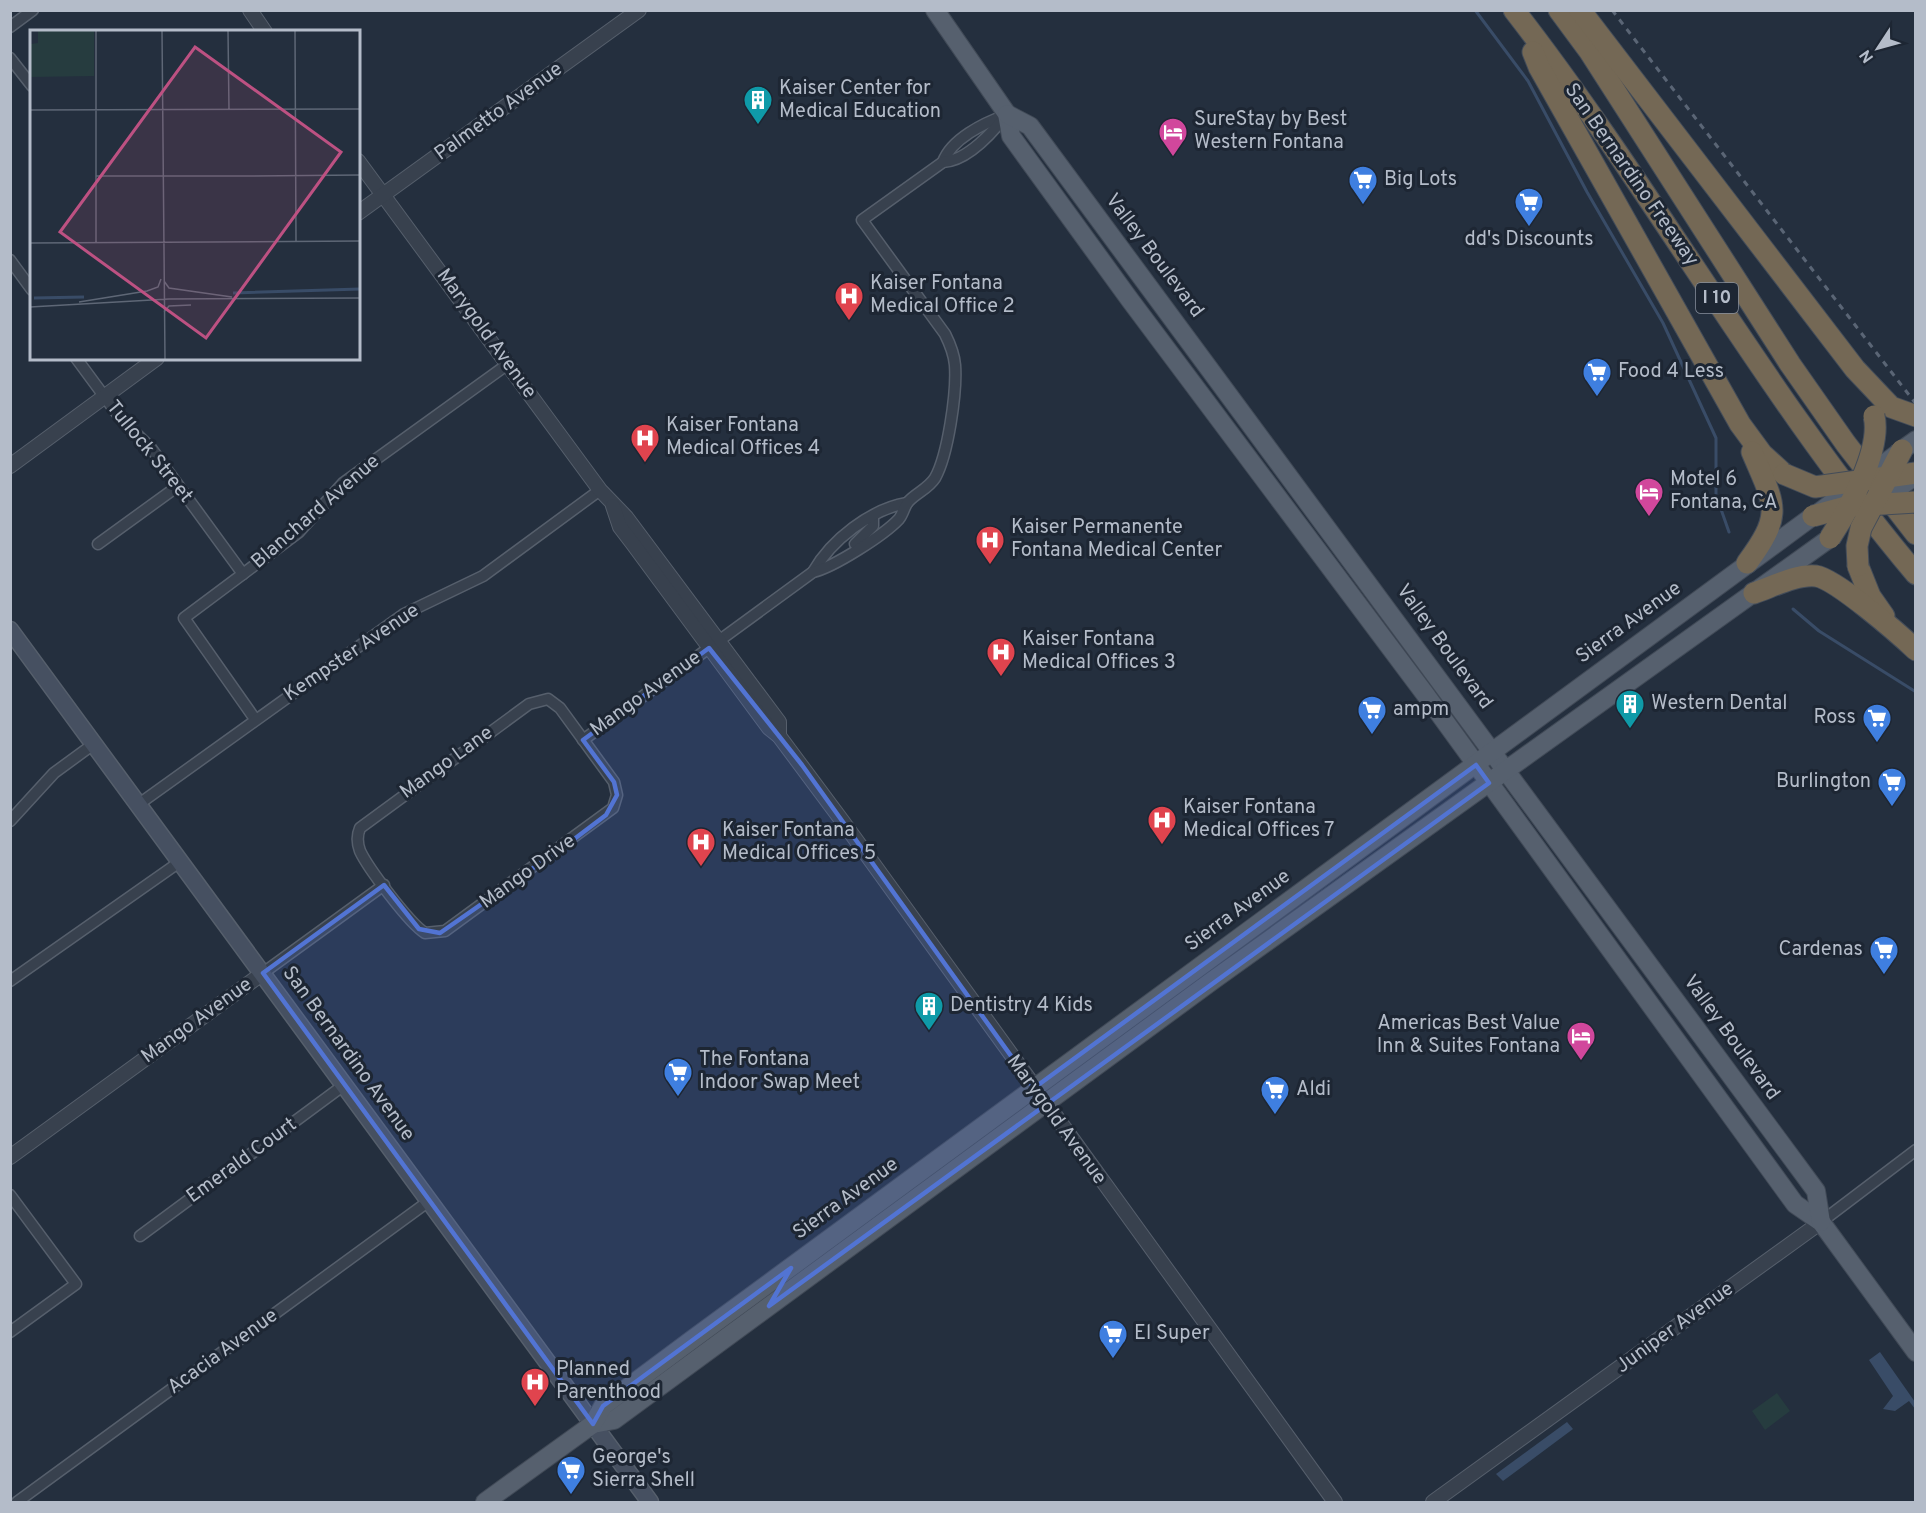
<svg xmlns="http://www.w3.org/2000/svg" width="1926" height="1513" font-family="Overpass,sans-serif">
<rect width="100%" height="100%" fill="#242f3e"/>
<polygon fill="#263c3f" points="1777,1393 1790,1411 1765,1430 1752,1411"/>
<g fill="#394c67">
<polygon points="1880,1352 1915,1402 1915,1409 1909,1401 1895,1411 1883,1409 1893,1396 1869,1360"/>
<polygon points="1567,1422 1573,1429 1503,1481 1496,1474"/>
</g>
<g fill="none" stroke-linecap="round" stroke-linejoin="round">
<g stroke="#394c67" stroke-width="3">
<polyline points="1475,10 1528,81 1587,192 1663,323 1716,438 1716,495 1729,532"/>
<polyline points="1793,609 1819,631 1916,692"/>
</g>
<g stroke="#565f6c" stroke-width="13">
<g id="minor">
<polyline points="10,27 33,10"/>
<polyline points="10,58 32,86"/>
<path d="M943 162C951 139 984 123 1006 115"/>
<polyline points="10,260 32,290"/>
<polyline points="76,358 121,419 151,448 243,574"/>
<polyline points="98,544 178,486"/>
<polyline points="855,544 873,526 873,516"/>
<path d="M813 572C831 540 871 509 907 503"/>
<path d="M720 640 813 572C834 567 884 535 899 519 903 514 904 507 908 502 916 493 928 489 935 478 948 455 957 392 955 365 954 353 950 344 945 334L862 220 943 162C967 161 993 132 1007 114"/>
<path d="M548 699 560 708 614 782 617 795 613 808 445 931 425 933C409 923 368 868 360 851 357 843 357 835 360 828L529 704Z"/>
<polyline points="255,719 184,618 299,532 343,483 508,364"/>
<polyline points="583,740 709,648"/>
<polyline points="139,804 404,614 483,576 600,490"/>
<polyline points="10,821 54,773 95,743"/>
<polyline points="263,973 384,885"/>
<polyline points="10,981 181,861"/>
<polyline points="10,1195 76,1284 10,1332"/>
<polyline points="1821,1222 1916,1150"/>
<polyline points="140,1236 344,1085"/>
<polyline points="17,1502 429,1201"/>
</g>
</g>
<g stroke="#565f6c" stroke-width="16">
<g id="tertiary">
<polyline points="250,10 265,32"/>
<polyline points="358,161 600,490 626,517 779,722 779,736"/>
<polyline points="358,213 639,10"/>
<polyline points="10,466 157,358"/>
<polyline points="613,506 620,527 633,544 769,728 779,736 843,822 1335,1502"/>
<polyline points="10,1157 263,973"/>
<polyline points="1433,1502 1821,1222"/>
</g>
</g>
<g stroke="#565f6c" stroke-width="19">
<polyline id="secondary" points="10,630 650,1502"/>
</g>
<g stroke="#414a57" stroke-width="20">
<g id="primary">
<polyline points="935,10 1007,114 1011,136 1130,300 1425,694 1795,1204 1821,1222 1916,1352"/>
<polyline points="1007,114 1030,126 1816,1191 1821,1222"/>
<polyline points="1902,450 1916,440"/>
<polyline points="593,1424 614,1420 1212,981 1830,538"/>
<polyline points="485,1502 593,1424 603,1406 693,1339 1813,516"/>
</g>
</g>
<g stroke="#434c59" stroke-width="23">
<g id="motorway">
<path d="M1514 10C1656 193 1767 398 1916 574"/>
<polyline points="1559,10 1590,52 1790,364 1846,444 1916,534"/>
<polyline points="1580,10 1855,369 1891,407 1916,416"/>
<polyline points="1533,52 1539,67 1740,424 1762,454 1784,474"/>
<path d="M1747 563C1784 513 1775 506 1752 452"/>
<polyline points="1858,566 1870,596 1884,616"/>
<path d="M1754 593C1772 587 1796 574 1816 576 1836 579 1899 634 1916 650"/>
</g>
</g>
<use href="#minor" stroke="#38414e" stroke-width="10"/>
<use href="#tertiary" stroke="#38414e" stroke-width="14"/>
<use href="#secondary" stroke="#465061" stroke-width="16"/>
<use href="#primary" stroke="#56606e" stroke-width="18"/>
<use href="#motorway" stroke="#746855" stroke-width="21"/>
<polyline stroke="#5a6575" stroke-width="3" stroke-dasharray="6 6" stroke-linecap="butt" points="1612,10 1916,404"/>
<g stroke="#414a57" stroke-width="20" stroke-linecap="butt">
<g id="primary-bridge">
<polyline points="1873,507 1916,475"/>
<polyline points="1817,514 1901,451"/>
</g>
</g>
<g stroke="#434c59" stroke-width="23" stroke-linecap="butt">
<g id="motorway-bridge">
<polyline points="1784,474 1815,487 1916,473"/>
<polyline points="1813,516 1850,506 1916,502"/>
<path d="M1830 538C1849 509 1882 449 1874 416"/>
<polyline points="1858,566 1857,546 1861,528 1902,450"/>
</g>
</g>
<use href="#primary-bridge" stroke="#56606e" stroke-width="18"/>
<use href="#motorway-bridge" stroke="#746855" stroke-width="21"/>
</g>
<path fill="#5274d3" fill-opacity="0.2" stroke="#5274d3" stroke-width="4.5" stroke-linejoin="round" d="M709 648 802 765 1034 1088 1476 765 1489 783 769 1306 791 1268 603 1406 593 1424 263 973 384 885 419 929 440 933 569 843 606 815 617 795 614 782 583 740Z"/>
<defs>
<g id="building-pin" transform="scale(1.5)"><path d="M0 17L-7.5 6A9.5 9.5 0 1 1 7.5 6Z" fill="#0f9aa8" stroke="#1d2633"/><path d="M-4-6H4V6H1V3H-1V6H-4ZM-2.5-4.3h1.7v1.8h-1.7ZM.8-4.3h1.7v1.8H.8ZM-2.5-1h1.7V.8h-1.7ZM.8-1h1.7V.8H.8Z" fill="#fff"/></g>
<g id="hotel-pin" transform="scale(1.5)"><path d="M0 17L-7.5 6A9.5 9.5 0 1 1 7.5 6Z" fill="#d1479c" stroke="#1d2633"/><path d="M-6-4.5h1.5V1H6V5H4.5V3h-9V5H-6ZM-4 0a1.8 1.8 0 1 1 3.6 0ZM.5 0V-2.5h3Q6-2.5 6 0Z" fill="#fff"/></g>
<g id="supermarket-pin" transform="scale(1.5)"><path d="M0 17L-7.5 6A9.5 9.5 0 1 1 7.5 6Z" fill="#3f7fe0" stroke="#1d2633"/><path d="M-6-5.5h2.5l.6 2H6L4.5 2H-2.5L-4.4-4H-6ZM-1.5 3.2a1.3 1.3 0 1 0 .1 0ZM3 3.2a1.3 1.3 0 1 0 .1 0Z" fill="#fff"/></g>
<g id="hospital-pin" transform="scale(1.5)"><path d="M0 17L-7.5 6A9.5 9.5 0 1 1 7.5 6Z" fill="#e0444e" stroke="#1d2633"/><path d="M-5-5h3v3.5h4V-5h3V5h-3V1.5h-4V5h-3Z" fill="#fff"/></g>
</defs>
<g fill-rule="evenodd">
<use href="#building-pin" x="758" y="100"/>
<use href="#hotel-pin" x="1173" y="132"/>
<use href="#supermarket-pin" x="1363" y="180"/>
<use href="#supermarket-pin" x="1529" y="202"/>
<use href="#hospital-pin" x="849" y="296"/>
<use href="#supermarket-pin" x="1597" y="372"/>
<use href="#hospital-pin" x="645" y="438"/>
<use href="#hotel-pin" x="1649" y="492"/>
<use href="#hospital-pin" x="990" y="540"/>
<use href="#hospital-pin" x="1001" y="652"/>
<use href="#building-pin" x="1630" y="704"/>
<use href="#supermarket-pin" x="1372" y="710"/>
<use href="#supermarket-pin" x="1877" y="718"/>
<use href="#supermarket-pin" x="1892" y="782"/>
<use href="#hospital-pin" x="1162" y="820"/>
<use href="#hospital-pin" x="701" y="842"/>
<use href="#supermarket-pin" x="1884" y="950"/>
<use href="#building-pin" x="929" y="1006"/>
<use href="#hotel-pin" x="1581" y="1036"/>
<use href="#supermarket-pin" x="678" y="1072"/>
<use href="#supermarket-pin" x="1275" y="1090"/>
<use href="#supermarket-pin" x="1113" y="1334"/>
<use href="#hospital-pin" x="535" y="1382"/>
<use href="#supermarket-pin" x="571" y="1470"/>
</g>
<g text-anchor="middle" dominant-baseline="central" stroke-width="6" stroke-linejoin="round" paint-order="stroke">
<rect fill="#1d2633" stroke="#878f9c" stroke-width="1.5" x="1696" y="283" width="42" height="30" rx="4.5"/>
<g font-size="18" font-weight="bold" fill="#b4bcc9">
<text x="1717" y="298">I 10</text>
</g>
<g font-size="20" fill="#b4bcc9" stroke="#1d2633" text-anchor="start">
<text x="779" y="89">Kaiser Center for<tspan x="779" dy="23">Medical Education</tspan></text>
<text x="1194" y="120">SureStay by Best<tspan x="1194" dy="23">Western Fontana</tspan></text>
<text x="1384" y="180">Big Lots</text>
<text x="1529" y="240" text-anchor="middle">dd's Discounts</text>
<text x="870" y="284">Kaiser Fontana<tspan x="870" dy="23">Medical Office 2</tspan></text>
<text x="1618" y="372">Food 4 Less</text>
<text x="666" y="426">Kaiser Fontana<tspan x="666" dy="23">Medical Offices 4</tspan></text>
<text x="1670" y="480">Motel 6<tspan x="1670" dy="23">Fontana, CA</tspan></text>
<text x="1011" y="528">Kaiser Permanente<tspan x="1011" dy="23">Fontana Medical Center</tspan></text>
<text x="1022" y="640">Kaiser Fontana<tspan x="1022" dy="23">Medical Offices 3</tspan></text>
<text x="1651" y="704">Western Dental</text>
<text x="1393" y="710">ampm</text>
<text x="1856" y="718" text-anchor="end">Ross</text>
<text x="1871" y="782" text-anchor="end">Burlington</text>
<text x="1183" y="808">Kaiser Fontana<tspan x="1183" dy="23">Medical Offices 7</tspan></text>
<text x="722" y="831">Kaiser Fontana<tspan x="722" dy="23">Medical Offices 5</tspan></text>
<text x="1863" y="950" text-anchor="end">Cardenas</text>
<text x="950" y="1006">Dentistry 4 Kids</text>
<text x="1560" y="1024" text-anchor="end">Americas Best Value<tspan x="1560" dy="23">Inn &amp; Suites Fontana</tspan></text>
<text x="699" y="1060">The Fontana<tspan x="699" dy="23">Indoor Swap Meet</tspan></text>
<text x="1296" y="1090">Aldi</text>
<text x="1134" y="1334">El Super</text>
<text x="556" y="1370">Planned<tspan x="556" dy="23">Parenthood</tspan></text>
<text x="592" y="1458">George's<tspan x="592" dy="23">Sierra Shell</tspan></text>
</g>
<g font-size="20" fill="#b4bcc9" stroke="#1d2633">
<text transform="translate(499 112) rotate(-36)">Palmetto Avenue</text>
<text transform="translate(1631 175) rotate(55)">San Bernardino Freeway</text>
<text transform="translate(1154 256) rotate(53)">Valley Boulevard</text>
<text transform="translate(486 334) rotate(54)">Marygold Avenue</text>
<text transform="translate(149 452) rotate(51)">Tullock Street</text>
<text transform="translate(316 512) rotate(-41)">Blanchard Avenue</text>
<text transform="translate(1629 623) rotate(-36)">Sierra Avenue</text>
<text transform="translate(1444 647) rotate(54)">Valley Boulevard</text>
<text transform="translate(352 653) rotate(-34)">Kempster Avenue</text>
<text transform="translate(646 694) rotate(-36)">Mango Avenue</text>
<text transform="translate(447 763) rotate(-36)">Mango Lane</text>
<text transform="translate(528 872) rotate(-36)">Mango Drive</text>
<text transform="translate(1238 911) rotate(-36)">Sierra Avenue</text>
<text transform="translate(197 1021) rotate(-36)">Mango Avenue</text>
<text transform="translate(1731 1038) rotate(54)">Valley Boulevard</text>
<text transform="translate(348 1054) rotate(54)">San Bernardino Avenue</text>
<text transform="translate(1056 1120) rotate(54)">Marygold Avenue</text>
<text transform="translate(242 1161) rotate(-36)">Emerald Court</text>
<text transform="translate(846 1199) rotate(-36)">Sierra Avenue</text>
<text transform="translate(1675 1328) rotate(-36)">Juniper Avenue</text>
<text transform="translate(223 1352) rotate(-36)">Acacia Avenue</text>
</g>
</g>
<g transform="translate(30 30)">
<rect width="330" height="330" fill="#242f3e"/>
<path d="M8 1H64V46L1 47V14L8 13Z" fill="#263c3f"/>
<path fill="none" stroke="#394c67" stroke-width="3" d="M203 263 330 259M4 268 54 267"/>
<path fill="none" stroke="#5e6776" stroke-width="1.5" d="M66 1V212M132 1 135 329M198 1 199 80M265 1 266 212M0 80 330 79M66 146H219M219 146 330 145M0 199V329M0 213 330 211M134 251 139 258 202 267M49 272 117 261 128 257 131 249M0 277 139 269 330 268M134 282 139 276 161 275"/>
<path fill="#bd5182" fill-opacity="0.15" stroke="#bd5182" stroke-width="3" d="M165 17 311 122 176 308 30 202Z"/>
<rect width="330" height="330" fill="none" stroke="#b4bcc9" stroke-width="3"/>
</g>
<rect width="1926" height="1513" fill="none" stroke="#b4bcc9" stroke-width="24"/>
<g transform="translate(1878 48) rotate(234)" stroke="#1d2633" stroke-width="4.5" paint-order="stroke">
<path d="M0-4.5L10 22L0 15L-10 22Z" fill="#b4bcc9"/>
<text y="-9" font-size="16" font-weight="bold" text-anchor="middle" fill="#b4bcc9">N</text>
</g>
</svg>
